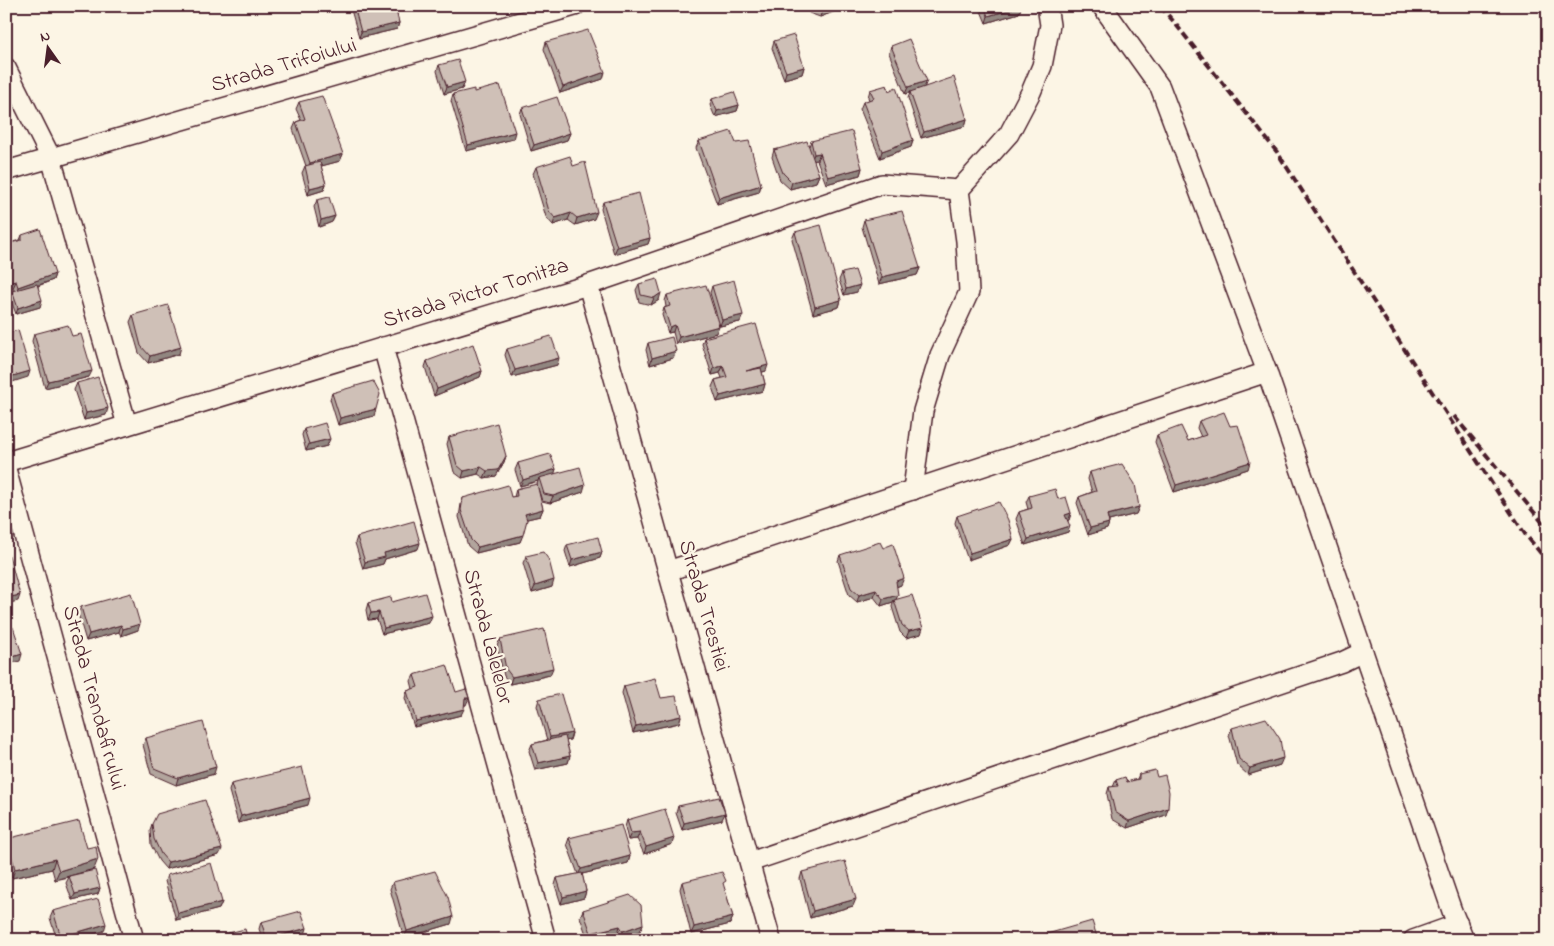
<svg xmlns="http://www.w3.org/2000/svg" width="1554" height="946" font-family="'Indie Flower',sans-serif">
<rect width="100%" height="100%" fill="#fcf5e5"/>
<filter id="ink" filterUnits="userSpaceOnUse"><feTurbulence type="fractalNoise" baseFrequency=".02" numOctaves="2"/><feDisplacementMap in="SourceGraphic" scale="10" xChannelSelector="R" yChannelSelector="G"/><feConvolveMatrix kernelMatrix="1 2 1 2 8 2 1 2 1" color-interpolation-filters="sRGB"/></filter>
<g filter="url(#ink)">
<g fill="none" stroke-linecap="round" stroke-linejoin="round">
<g stroke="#4a1f2b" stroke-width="22">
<g id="street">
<polyline points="1102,6 1160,87 1267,372 1452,911 1464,940"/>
<polyline points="6,68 51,158 127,425"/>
<polyline points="6,171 575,6"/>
<polyline points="588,285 771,940"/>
<polyline points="383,347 546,940"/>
<polyline points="6,462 588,285 882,184 959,190"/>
<polyline points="6,469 134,940"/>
<polyline points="913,490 923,411 940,355 969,292 966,241 959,190 1009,134 1031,92 1042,66 1050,25 1047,6"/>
<polyline points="668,571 1267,372"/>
<polyline points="750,862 1342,662 1363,652"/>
<polyline points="1413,940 1458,924"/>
</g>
</g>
<use href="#street" stroke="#fcf5e5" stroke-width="19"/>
<g stroke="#4a1f2b" stroke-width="4" stroke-dasharray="8 4" stroke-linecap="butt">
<polyline points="1160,6 1174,22 1277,152 1421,375 1525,534 1548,562"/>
<polyline points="1454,416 1548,529"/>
</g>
</g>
<g fill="#b2a59d" stroke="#4a1f2b">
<polygon points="350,6 395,6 399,23 397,29 359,38"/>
<polygon points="807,6 849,6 820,17 809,13"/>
<polygon points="979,6 1022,6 1019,13 986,23"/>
<polygon points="774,41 804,67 802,74 784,79 772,48"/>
<polygon points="546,42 603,79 560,93 544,49"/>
<polygon points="891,46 925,87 967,119 965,126 921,138 908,98 910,93 905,94 889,53"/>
<polygon points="439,65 465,82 462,89 444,94 437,71"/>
<polygon points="870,90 913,140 911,147 880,158 860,109 863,102 869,100 868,97"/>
<polygon points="474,92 513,139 466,151 451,101 453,94"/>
<polygon points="712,99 739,105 737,111 715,117 710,105"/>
<polygon points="299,102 343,154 340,161 321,166 326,184 324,190 308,195 302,173 305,166 306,166 293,129 296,122 301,120 296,109"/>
<polygon points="522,108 570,133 567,140 531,151 520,114"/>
<polygon points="699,141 736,143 761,185 759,192 717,204 696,148"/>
<polygon points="811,141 862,168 860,175 826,184 817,160 813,160 819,175 816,182 790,189 780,180 772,157 774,150 809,146"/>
<polygon points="573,166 594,219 575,225 568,220 553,225 546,217 533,174 536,167"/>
<polygon points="317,200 335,216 332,222 319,227 314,207"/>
<polygon points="603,202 650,238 648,244 614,254 601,209"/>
<polygon points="864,220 920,268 917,275 879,284 862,227"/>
<polygon points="795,232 841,300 839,307 813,314 792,239"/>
<polygon points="22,235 55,274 53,280 38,286 40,307 16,314 10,298 12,291 14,290 13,288 8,289 6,281 6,244 20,240"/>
<polygon points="842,273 857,292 844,295 839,280"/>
<polygon points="639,284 659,300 651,305 639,302 636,290"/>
<polygon points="712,286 740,322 720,326 710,293"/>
<polygon points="667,295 716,333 676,344 673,332 668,333 662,315 664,308 666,307 665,301"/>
<polygon points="133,315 179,354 148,363 139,353 130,322"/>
<polygon points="34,334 89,377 45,388 32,341"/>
<polygon points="704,338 766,371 762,372 765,384 763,391 717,402 712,387 715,380 722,378 720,373 712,375 702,344"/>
<polygon points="648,343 673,358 650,365 646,350"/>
<polygon points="507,349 557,365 512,377 505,355"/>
<polygon points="427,361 482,371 480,377 434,396 425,367"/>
<polygon points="77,383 106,415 84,420 74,390"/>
<polygon points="332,393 374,416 338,425 330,399"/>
<polygon points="1199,421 1230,426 1248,469 1174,492 1155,442 1157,435 1188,441 1201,437 1197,428"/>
<polygon points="304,429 327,446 306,451 302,435"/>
<polygon points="449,437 506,456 504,462 496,476 484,478 478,474 462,478 454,472 447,444"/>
<polygon points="518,463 556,469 554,474 583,492 550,503 542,501 537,485 543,509 540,516 527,519 520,542 476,553 468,546 459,517 461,504 463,498 511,497 514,497 516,489 537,485 538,481 520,486 515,470"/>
<polygon points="1090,472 1139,507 1136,514 1109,521 1109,523 1107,529 1088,535 1077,503 1079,497 1092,492 1088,479"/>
<polygon points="1029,496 1058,499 1071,513 1069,520 1068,520 1068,532 1025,545 1016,519 1019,512 1028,509 1026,502"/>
<polygon points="957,516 1013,539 1010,545 968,560 955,523"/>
<polygon points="357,537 418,549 385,559 383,564 363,569 355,543"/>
<polygon points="567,545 602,552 600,558 570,567 565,551"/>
<polygon points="840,555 901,585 896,587 896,600 921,634 906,638 900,632 892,607 893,602 881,606 874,597 857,602 849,595 838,561"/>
<polygon points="526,556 552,587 532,593 523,563"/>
<polygon points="392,602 429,623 382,634 377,619 368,620 366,610 368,603"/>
<polygon points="81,607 138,630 121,636 119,632 86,641 78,614"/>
<polygon points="500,639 550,675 510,684 504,676 497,646"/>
<polygon points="414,675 456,692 466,705 464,705 461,715 414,727 405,698 407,691 413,689 411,681"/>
<polygon points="624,686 681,716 679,723 633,733 622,693"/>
<polygon points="539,699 572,733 570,740 566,740 570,756 568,763 535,770 529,751 532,744 547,740 537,706"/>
<polygon points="1232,728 1280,765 1248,775 1237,765 1229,735"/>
<polygon points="146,738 214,774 176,785 151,774 143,745"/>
<polygon points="1139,774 1166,815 1127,828 1112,819 1107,794 1109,787 1113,787 1116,780 1127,782 1137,779"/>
<polygon points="231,784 308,805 238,823 229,791"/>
<polygon points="678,806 722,820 682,830 676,813"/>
<polygon points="627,820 672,844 644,854 637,839 628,840 625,827"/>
<polygon points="152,824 219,855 166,869 159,861 151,845 150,830"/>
<polygon points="569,838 630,856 628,863 582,874 586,891 584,898 561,904 555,885 557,878 578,874 567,844"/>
<polygon points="6,839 94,869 73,875 100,888 98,894 72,900 66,883 69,877 55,880 52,869 12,878 7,863 6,863"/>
<polygon points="802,872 853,906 810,918 800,879"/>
<polygon points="167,875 222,902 219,909 176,920 165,881"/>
<polygon points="393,882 451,924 404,938 390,889"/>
<polygon points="682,882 724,887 733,917 730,924 691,934 680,889"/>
<polygon points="583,910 643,924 640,931 621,938 618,933 588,940 580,917"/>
<polygon points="53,911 104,931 73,940 57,940 50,918"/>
<polygon points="261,922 305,935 288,940 263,940 259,929"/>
<polygon points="224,934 248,940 222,940"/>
<polygon points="1047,934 1098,940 1044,940"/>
</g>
<g fill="#918680" stroke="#4a1f2b">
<polygon points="833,6 849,6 820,17 822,11"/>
<polygon points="1022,6 1019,13 986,23 988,16"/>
<polygon points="399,23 397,29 359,38 361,32"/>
<polygon points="804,67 802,74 784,79 786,72"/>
<polygon points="605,72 603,79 560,93 563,87"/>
<polygon points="927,81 924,88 905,94 908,87"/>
<polygon points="465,82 462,89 444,94 447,87"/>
<polygon points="739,105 737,111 715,117 717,111"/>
<polygon points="967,119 965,126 921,138 924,132"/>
<polygon points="515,132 513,139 466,151 468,145"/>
<polygon points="570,133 567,140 531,151 534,145"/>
<polygon points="913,140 911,147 880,158 882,151"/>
<polygon points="820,153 817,160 811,161 814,154"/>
<polygon points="343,154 340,161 307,170 310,163"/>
<polygon points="862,168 860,175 826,184 828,177"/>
<polygon points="819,175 816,182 790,189 792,182"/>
<polygon points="326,184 324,190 308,195 310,188"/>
<polygon points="761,185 759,192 717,204 719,198"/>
<polygon points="597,212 594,219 575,225 577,218"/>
<polygon points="571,213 568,220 553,225 555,218"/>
<polygon points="335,216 332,222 319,227 321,220"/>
<polygon points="650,238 648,244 614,254 617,247"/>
<polygon points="920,268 917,275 879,284 882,277"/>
<polygon points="55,274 53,280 16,293 18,287"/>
<polygon points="16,281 13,288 8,289 11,282"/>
<polygon points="860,285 857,292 844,295 846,289"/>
<polygon points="661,293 659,300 651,305 654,298"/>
<polygon points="42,300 40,307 16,314 18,308"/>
<polygon points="841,300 839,307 813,314 815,307"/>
<polygon points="743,315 740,322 720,326 722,320"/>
<polygon points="675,325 673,332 668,333 670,327"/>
<polygon points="719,326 716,333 676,344 679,337"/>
<polygon points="181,347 179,354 148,363 150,356"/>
<polygon points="676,351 673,358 650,365 652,358"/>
<polygon points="559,358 557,365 512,377 515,370"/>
<polygon points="768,365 766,371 743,378 746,371"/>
<polygon points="723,366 720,373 712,375 714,368"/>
<polygon points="30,371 28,377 6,384 6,378"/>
<polygon points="92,371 89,377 45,388 48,381"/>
<polygon points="482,371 480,377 434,396 437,389"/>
<polygon points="765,384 763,391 717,402 720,396"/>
<polygon points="108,408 106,415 84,420 86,413"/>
<polygon points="376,409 374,416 338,425 340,418"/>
<polygon points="330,439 327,446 306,451 309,444"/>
<polygon points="506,456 504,462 496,476 484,478 487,471"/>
<polygon points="1250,462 1248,469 1174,492 1176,485"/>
<polygon points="481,467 478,474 462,478 464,471"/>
<polygon points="556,469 554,476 539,478 538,481 520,486 523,480"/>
<polygon points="585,485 583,492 550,503 553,496"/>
<polygon points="1139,507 1136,514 1105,522 1107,515"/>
<polygon points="543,509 540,516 523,520 525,514"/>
<polygon points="1071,513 1069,520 1063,522 1065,515"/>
<polygon points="1109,523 1107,529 1088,535 1090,528"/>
<polygon points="1070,526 1068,532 1025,545 1028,539"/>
<polygon points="523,535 520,542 476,553 478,547"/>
<polygon points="1013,539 1010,545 968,560 970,553"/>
<polygon points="420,543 418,549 385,559 383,564 363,569 365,562 384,553"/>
<polygon points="602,552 600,558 570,567 572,560"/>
<polygon points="904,578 901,585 893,588 896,581"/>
<polygon points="554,580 552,587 532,593 535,586"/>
<polygon points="876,590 874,597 857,602 859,595"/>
<polygon points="20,595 18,601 6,604 6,598"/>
<polygon points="898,595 895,602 894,600 893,602 881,606 883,599"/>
<polygon points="379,612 377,619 368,620 371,613"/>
<polygon points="432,616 429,623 382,634 384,628"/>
<polygon points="140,624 138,630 121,636 123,629"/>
<polygon points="121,625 119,632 86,641 89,634"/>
<polygon points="923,628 921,634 906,638 909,631"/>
<polygon points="22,654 20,661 6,665 6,659"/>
<polygon points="553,668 550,675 510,684 512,677"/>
<polygon points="465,698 469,698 466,705 462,705"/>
<polygon points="464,709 461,715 414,727 416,721"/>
<polygon points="681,716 679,723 633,733 636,726"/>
<polygon points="572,733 570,740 548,744 550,737"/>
<polygon points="570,756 568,763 535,770 538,763"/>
<polygon points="1283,758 1280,765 1248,775 1250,768"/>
<polygon points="216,767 214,774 176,785 178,778"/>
<polygon points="310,798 308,805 238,823 241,816"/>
<polygon points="1168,808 1166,815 1127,828 1129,821"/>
<polygon points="725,813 722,820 682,830 684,823"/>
<polygon points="640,832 637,839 628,840 631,833"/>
<polygon points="674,838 672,844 644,854 646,847"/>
<polygon points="222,849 219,855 166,869 168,862"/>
<polygon points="11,853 7,863 6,863 6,854"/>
<polygon points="630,856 628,863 578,875 581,869"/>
<polygon points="55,859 52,869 12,878 15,869"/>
<polygon points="98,859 94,869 55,880 59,871"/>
<polygon points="100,888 98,894 72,900 75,894"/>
<polygon points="586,891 584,898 561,904 563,897"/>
<polygon points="856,899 853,906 810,918 813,911"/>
<polygon points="222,902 219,909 176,920 178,913"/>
<polygon points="453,917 451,924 404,938 407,931"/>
<polygon points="733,917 730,924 691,934 694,927"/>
<polygon points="106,924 104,931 73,940 60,940 61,937"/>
<polygon points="643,924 640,931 621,938 623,931"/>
<polygon points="620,926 618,933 588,940 591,933"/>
<polygon points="307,928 305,935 288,940 267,940"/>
</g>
<g fill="#cfc0b7" stroke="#4a1f2b">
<polygon points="354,6 395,6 399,23 361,32"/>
<polygon points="813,6 833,6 822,11"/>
<polygon points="984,6 1022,6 988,16"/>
<polygon points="588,30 605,72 563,87 546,42"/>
<polygon points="794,35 804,67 786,72 774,41"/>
<polygon points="909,39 927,81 908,87 891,46"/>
<polygon points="458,60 465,82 447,87 439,65"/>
<polygon points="954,77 967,119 924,132 910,92"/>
<polygon points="500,85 515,132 468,145 453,94 474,89 474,92"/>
<polygon points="887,85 889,91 896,87 913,140 882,151 863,102 874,98 870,90"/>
<polygon points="734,92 739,105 717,111 712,99"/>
<polygon points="322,96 343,154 310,163 296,122 305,119 299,102"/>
<polygon points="557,97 570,133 534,145 522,108"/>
<polygon points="731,131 736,143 749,141 761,185 719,198 699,141"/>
<polygon points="852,131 862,168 828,177 820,153 814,154 811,141"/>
<polygon points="807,141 819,175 792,182 783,173 774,150"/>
<polygon points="570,156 573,166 585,162 597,212 577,218 571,213 555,218 549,211 536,167"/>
<polygon points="320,162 326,184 310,188 305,166"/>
<polygon points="639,193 650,238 617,247 603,202"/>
<polygon points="329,197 335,216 321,220 317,200"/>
<polygon points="902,211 920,268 882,277 864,220"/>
<polygon points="821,225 841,300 815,307 795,232"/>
<polygon points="40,229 55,274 18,287 16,281 11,282 6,266 6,244 22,240 22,235"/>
<polygon points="855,270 860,285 846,289 842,273"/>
<polygon points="657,279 661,293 654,298 641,295 639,284"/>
<polygon points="734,280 743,315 722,320 712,286"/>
<polygon points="37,284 42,300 18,308 12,291"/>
<polygon points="706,285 719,326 679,337 675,325 670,327 664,308 670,306 667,295"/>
<polygon points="168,305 181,347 150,356 141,346 133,315"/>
<polygon points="756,324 768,365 746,371 761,368 765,384 720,396 715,380 727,377 723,366 714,368 704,338"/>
<polygon points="68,325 72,336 81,334 92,371 48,381 34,334"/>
<polygon points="18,330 30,371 6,378 6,334"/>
<polygon points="551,336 559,358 515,370 507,349"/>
<polygon points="672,337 676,351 652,358 648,343"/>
<polygon points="473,344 482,371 437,389 427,361"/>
<polygon points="98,377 108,408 86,413 77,383"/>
<polygon points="373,381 380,394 376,409 340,418 332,393"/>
<polygon points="1224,412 1230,426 1238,425 1250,462 1176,485 1157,435 1181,426 1188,441 1206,435 1199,421"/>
<polygon points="325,423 330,439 309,444 304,429"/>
<polygon points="497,423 506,456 498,470 487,471 481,467 464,471 457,465 449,437"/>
<polygon points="550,454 556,469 523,480 518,463"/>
<polygon points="1122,464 1135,484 1139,507 1107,515 1109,523 1090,528 1079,497 1096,491 1090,472"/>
<polygon points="580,467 585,485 553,496 544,494 539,478"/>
<polygon points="537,484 543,509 525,514 527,520 523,535 478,547 471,540 461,510 463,498 508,485 511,497 517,496 516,489"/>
<polygon points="1055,489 1058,499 1066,497 1071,513 1065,515 1070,526 1028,539 1019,512 1032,508 1029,496"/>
<polygon points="999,502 1008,520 1013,539 970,553 957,516"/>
<polygon points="414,521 420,543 384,553 385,557 365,562 357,537"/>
<polygon points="598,537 602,552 572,560 567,545"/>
<polygon points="880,542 883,548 893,544 904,578 896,581 898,595 883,599 876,590 859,595 851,588 840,555"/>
<polygon points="543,552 549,560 554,580 535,586 526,556"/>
<polygon points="9,555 20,595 6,598 6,556"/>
<polygon points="131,593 140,624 123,629 121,625 89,634 81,607"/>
<polygon points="425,593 432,616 384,628 379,612 371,613 368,603 391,597 392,602"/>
<polygon points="912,595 923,628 909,631 902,625 894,600"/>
<polygon points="13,627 22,654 6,659 6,629"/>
<polygon points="544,629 553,668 512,677 506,669 500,639"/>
<polygon points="447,665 456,692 466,689 469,698 465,698 464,709 416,721 407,691 418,687 414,675"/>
<polygon points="655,678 661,698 676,696 681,716 636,726 624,686"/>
<polygon points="561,694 572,733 550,737 539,699"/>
<polygon points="1266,718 1280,739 1283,758 1250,768 1239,759 1232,728"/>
<polygon points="203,722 216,767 178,778 154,768 146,738"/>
<polygon points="565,736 570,756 538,763 532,744"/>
<polygon points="302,767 310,798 241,816 231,784"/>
<polygon points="1155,770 1157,777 1165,775 1169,792 1168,808 1129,821 1115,812 1109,787 1118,786 1116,780 1125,777 1127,782 1139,779 1139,774"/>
<polygon points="719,797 725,813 684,823 678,806"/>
<polygon points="205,800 222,849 168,862 161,854 154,839 152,824 157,814"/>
<polygon points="665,809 674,838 646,847 640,832 631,833 627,820"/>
<polygon points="79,821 87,848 96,846 98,859 59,871 55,859 15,869 11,853 6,854 6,839"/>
<polygon points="621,825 630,856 581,869 569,838"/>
<polygon points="845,861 856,899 813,911 802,872"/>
<polygon points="211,863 222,902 178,913 167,875"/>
<polygon points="95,870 100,888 75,894 69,876"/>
<polygon points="435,871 448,897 453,917 407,931 393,882"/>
<polygon points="722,872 726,881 723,883 733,917 694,927 682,882"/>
<polygon points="582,873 586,891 563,897 557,878"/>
<polygon points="630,895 641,905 643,924 623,931 620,926 591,933 583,910"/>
<polygon points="98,899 106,924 61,937 53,911"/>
<polygon points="301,911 307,928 267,939 261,922"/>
<polygon points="1092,921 1098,940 1048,940 1047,934"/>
<polygon points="245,929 248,940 226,940 224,934"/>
<polygon points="219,937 220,940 205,940"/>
</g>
</g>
<g text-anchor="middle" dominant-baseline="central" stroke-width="4.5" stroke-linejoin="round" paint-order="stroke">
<g font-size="22" fill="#4a1f2b" stroke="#fcf5e5">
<text transform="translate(284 66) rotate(-16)">Strada Trifoiului</text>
<text transform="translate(476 294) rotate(-17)">Strada Pictor Tonitza</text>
<text transform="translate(703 606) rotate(74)">Strada Trestiei</text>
<text transform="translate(487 637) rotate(75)">Strada Lalelelor</text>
<text transform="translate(93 698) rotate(75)">Strada Trandafirului</text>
</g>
</g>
<rect width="1554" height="946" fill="none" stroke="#fcf5e5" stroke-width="25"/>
<rect x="12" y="12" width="1529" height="921" fill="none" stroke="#4a1f2b" stroke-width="2" filter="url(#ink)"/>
<g transform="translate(48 48) rotate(346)" stroke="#fcf5e5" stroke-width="4" paint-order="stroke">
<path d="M0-4L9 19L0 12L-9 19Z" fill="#4a1f2b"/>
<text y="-8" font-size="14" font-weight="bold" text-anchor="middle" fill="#4a1f2b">N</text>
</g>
</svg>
